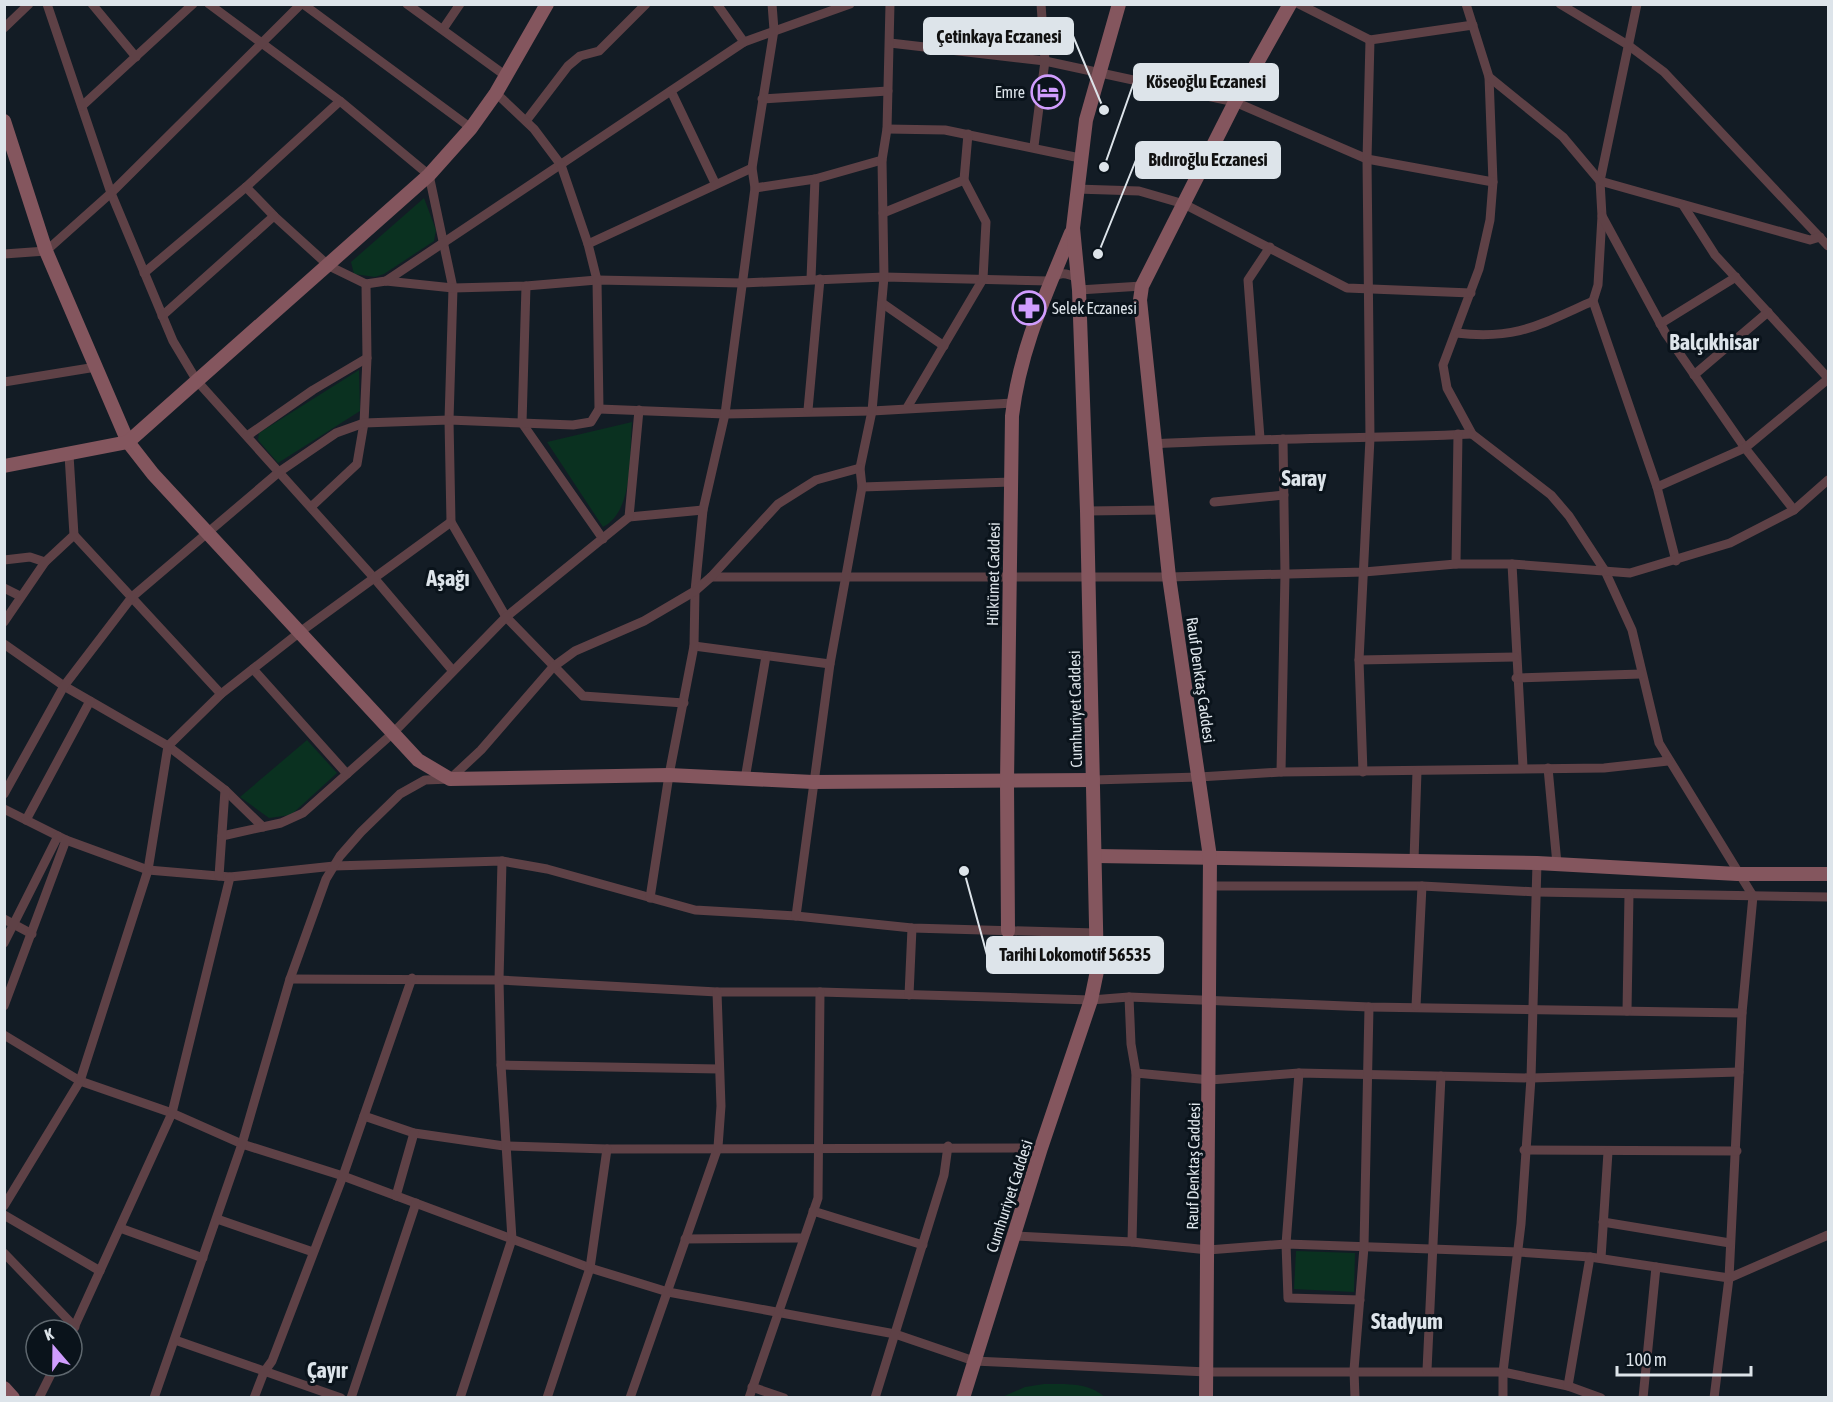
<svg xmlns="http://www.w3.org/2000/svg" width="1833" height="1402" font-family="'Asap Condensed',sans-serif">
<rect width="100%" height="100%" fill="#131c25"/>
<g fill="#0a3120">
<polygon points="424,198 436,230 434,241 384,274 375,277 354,274 351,262"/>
<polygon points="359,370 360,411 278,463 258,440 259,433"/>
<path d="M632 422C629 453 635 510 603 527L547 442Z"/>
<polygon points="307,740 337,773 291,815 269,818 240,797"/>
<polygon points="1296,1251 1355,1253 1354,1292 1294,1289"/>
<path d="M1044 1384C1066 1384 1088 1382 1105 1397H1002L1025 1387Z"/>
</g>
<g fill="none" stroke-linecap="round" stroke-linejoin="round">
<g stroke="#5e4146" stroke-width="9">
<polyline points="47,4 111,193 173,341 197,381 375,579 453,671"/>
<polyline points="92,4 136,57"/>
<polyline points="209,4 340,101 429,175 453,288 449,420 451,522 506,617 583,696 684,703"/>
<polyline points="303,4 471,128"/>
<polyline points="407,4 506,76"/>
<polyline points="717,4 744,42"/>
<polyline points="1299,4 1370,40 1473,25"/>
<polyline points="1466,4 1489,77 1493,182 1490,220 1479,269 1443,365 1447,388 1472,434 1551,495 1569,516 1605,571 1632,630 1659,743 1753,896 1742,1013 1729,1278 1714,1398"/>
<polyline points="1560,4 1628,45 1664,72 1828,246"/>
<polyline points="1637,4 1600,181 1602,216 1598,285 1593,301 1657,487 1676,561"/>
<polyline points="4,28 29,4"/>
<polyline points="443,29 460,4"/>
<polyline points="890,43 1045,61 1235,102 1367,159 1493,182"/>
<polyline points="1489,77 1563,137 1600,181 1810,240 1820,237"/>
<polyline points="671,91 715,183"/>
<polyline points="762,99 888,91"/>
<polyline points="82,106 193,4"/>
<polyline points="526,121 568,66 580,56 599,51 646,4"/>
<polyline points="887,129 945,130 1080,158"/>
<polyline points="1034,146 1045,61 1041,4"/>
<path d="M246 187 274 216 329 266 366 284 386 281 453 288 526 286 597 280 743 283 884 277 1049 281C1059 272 1065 272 1077 278"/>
<polyline points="755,188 815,179 882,160"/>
<polyline points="1076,189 1139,191 1184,204 1347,288 1471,293"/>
<polyline points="1683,205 1715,255 1828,378"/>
<polyline points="883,213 964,180"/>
<polyline points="1602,216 1666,334 1745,448 1794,510"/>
<polyline points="588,244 752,168"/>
<polyline points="4,254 46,251 111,193 301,4"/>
<polyline points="144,273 246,187 340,101"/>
<polyline points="811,279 815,179"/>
<polyline points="386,281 744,42 850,4"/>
<polyline points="526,286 522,423 603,539"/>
<polyline points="1079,290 1142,286"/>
<polyline points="882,303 944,346"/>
<polyline points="162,316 274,216"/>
<polyline points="1660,324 1736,277"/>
<path d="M1456 333C1517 340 1539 325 1593 301"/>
<polyline points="1694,375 1768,312"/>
<polyline points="4,382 96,367"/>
<polyline points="908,406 983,279 986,222 964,180 968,134"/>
<polyline points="599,409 725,414 872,411 1013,403"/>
<polyline points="808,410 820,279"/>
<polyline points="247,436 313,390 367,358"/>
<polyline points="1260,438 1248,280 1270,247"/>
<path d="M1153 444C1260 438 1366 439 1472 434"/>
<polyline points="862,487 1011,482"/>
<polyline points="1657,487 1745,448 1828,379"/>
<polyline points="1214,502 1284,495"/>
<polyline points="311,507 357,464 364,423 367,358 366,284"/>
<polyline points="1087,511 1162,510"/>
<polyline points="629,517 703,510"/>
<polyline points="74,535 221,694"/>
<polyline points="4,560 30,557 45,562"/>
<polyline points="1456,564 1458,434"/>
<polyline points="1512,564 1523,767"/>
<polyline points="711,577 1169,577 1364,572 1456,564 1512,564 1630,573 1730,543 1794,510 1828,480"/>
<polyline points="4,588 20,596"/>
<polyline points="4,622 45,562 74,535 69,455"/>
<polyline points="4,644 64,686 168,746 225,790 263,827"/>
<polyline points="694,646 830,664"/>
<polyline points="1359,660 1515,657"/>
<polyline points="253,669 347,774"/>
<polyline points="1516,678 1641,674"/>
<polyline points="1548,768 1557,864"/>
<polyline points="1281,772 1285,574 1283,439"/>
<polyline points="1363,772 1359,660 1370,438 1367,159 1370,40"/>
<polyline points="745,779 766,656"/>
<polyline points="1093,780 1199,777 1281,772 1604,768 1668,761"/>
<polyline points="4,794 64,686 132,597 279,472 336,433 364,423 449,420 573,425 591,422 599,409 597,280 588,244 561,165 534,129 496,93"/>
<polyline points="4,809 66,840 148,870 230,877 334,866 502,861 547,869 695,910 796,916 912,928 1096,933"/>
<polyline points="26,820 90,701"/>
<polyline points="222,836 281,823 303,813 393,733 506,617 629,517 639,410"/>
<polyline points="1414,860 1417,771"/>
<polyline points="219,876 225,790"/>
<polyline points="1211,886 1422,886 1536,892 1828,897"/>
<polyline points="650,898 669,775 694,646 695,591 703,510 725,414 755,188 752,168 774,30 772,4"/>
<polyline points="796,916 830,664 862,487 860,468 872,411 884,277 882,160 887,129 890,4"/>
<polyline points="4,919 32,934"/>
<polyline points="4,943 58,836"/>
<polyline points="290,979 499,980 717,992 820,992 1091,1000 1129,997 1369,1007 1742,1013"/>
<polyline points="909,995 912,928"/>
<polyline points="1129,997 1131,1044 1136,1073 1132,1242"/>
<polyline points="4,1006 66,840"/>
<polyline points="1416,1006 1422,886"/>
<polyline points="1627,1011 1629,894"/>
<polyline points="4,1035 80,1081 172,1113 242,1144 343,1176 590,1268 668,1292 895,1334 974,1361 1207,1372 1503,1372 1568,1386 1601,1398"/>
<polyline points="501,1065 719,1069"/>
<polyline points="1136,1073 1210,1080 1299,1073 1531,1078 1739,1072"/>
<polyline points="1299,1073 1286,1244 1288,1298 1360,1300"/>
<polyline points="364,1116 414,1133 504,1146 607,1149 1041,1148"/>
<polyline points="1524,1150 1737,1151"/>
<polyline points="396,1196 414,1133"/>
<polyline points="4,1206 80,1081 148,870 168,746 221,694 300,632 451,522"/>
<polyline points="813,1211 923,1245"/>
<polyline points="4,1215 100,1271"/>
<polyline points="217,1219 313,1252"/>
<polyline points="1603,1222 1730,1243"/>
<polyline points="120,1228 203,1258"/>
<polyline points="1014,1236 1132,1242 1208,1250 1286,1244 1518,1252 1590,1257 1729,1278 1828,1235"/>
<polyline points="685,1239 803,1238"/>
<polyline points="4,1253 75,1327"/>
<polyline points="1601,1258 1608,1152"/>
<polyline points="72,1332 172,1113 230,877"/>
<polyline points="175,1340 341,1398"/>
<polyline points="1427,1370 1441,1076"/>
<polyline points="1568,1386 1590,1257"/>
<polyline points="752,1387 784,1398"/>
<polyline points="39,1398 55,1366"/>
<polyline points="154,1398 242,1144 290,979 326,879 340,856 361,832 400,794 425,780 450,779 481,750 553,667 575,651 644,621 695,591 711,577 778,504 816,480 860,468"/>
<polyline points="254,1398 264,1372 272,1361 343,1176 412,978"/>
<polyline points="351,1398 416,1203"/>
<polyline points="460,1398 512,1239 501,1065 499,980 502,861"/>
<polyline points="547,1398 590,1268 607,1149"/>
<polyline points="630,1398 718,1147 721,1106 717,992"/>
<polyline points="749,1398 818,1198 820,992"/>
<polyline points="875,1398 944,1175 948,1146"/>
<polyline points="1355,1398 1354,1370 1364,1247 1369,1007"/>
<polyline points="1503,1398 1503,1372 1521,1224 1531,1078 1537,863"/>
<polyline points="1643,1398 1656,1267"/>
</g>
<g stroke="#84565e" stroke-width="14">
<polyline points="4,121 46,251 128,442 153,474 418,760 450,779 669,775 813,782 1093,780"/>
<polyline points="4,466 128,442 429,175 471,128 496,93 547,4"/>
<polyline points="1096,856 1537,863 1737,874 1828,874"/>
<path d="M1008 931 1007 782 1012 416C1020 349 1046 294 1071 233"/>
<polyline points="4,1388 13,1398"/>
<polyline points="963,1398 1041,1148 1091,1000 1097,971 1087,511 1079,290 1073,228 1086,120 1119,4"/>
<polyline points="1206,1398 1210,857 1169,577 1140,300 1142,286 1235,102 1290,4"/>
</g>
</g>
<defs>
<g id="hotel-ring" transform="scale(1.725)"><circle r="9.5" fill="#0a131b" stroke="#d09dfe" stroke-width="1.5"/><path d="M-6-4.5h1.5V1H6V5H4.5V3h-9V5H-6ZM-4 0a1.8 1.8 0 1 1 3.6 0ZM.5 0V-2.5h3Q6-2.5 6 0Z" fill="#d09dfe"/></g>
<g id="pharmacy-ring" transform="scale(1.725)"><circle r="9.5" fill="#0a131b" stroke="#d09dfe" stroke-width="1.5"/><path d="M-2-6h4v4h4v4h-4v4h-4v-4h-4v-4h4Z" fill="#d09dfe"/></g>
</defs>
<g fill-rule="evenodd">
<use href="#hotel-ring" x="1048" y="92"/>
<use href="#pharmacy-ring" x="1029" y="308"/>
</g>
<g text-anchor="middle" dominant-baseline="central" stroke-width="6" stroke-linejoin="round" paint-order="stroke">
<g font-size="16" fill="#dde4ea" stroke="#0a131b" text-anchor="end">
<text x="1025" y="92">Emre</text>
<text x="1052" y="308" text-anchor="start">Selek Eczanesi</text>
</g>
<g font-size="16" fill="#dde4ea" stroke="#0a131b">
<text transform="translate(993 574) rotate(-89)">Hükümet Caddesi</text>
<text transform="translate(1201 680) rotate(82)">Rauf Denktaş Caddesi</text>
<text transform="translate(1075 709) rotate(-91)">Cumhuriyet Caddesi</text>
<text transform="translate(1193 1166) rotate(-89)">Rauf Denktaş Caddesi</text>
<text transform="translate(1009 1196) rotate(-72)">Cumhuriyet Caddesi</text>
</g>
<g font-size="22" font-weight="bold" fill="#dde4ea" stroke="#0a131b">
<text x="1714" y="342">Balçıkhisar</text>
<text x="1304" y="478">Saray</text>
<text x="448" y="578">Aşağı</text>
<text x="1407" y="1321">Stadyum</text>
<text x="327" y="1370">Çayır</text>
</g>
</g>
<path fill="none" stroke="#dde4ea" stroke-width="2" d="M1104 110L1073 36M1104 167L1134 82M1098 254L1136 160M964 871L987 955"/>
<g fill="#dde4ea" stroke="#0a131b" stroke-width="2">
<circle cx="1104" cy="110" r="6"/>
<circle cx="1104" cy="167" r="6"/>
<circle cx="1098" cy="254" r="6"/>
<circle cx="964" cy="871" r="6"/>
</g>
<g fill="#dde4ea" stroke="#dde4ea" stroke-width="2">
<rect x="924" y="18" width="149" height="36" rx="6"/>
<rect x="1134" y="64" width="144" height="36" rx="6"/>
<rect x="1136" y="142" width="144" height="36" rx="6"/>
<rect x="987" y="937" width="176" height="36" rx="6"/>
</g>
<g font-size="18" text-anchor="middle" font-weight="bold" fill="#111">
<text x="999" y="43">Çetinkaya Eczanesi</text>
<text x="1206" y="88">Köseoğlu Eczanesi</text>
<text x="1208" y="166">Bıdıroğlu Eczanesi</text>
<text x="1075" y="961">Tarihi Lokomotif 56535</text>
</g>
<rect width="1833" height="1402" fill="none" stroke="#dde4ea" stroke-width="12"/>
<g transform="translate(54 1348) rotate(340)"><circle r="28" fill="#0a131b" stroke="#5e676e" stroke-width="1.5"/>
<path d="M0-4.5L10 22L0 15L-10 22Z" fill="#d09dfe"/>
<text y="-9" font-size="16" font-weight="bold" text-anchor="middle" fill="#dde4ea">K</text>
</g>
<path d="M1617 1366v9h134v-9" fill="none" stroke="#dde4ea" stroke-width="3"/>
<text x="1626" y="1366" font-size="18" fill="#dde4ea" stroke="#0a131b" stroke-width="4.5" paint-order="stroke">100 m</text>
</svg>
